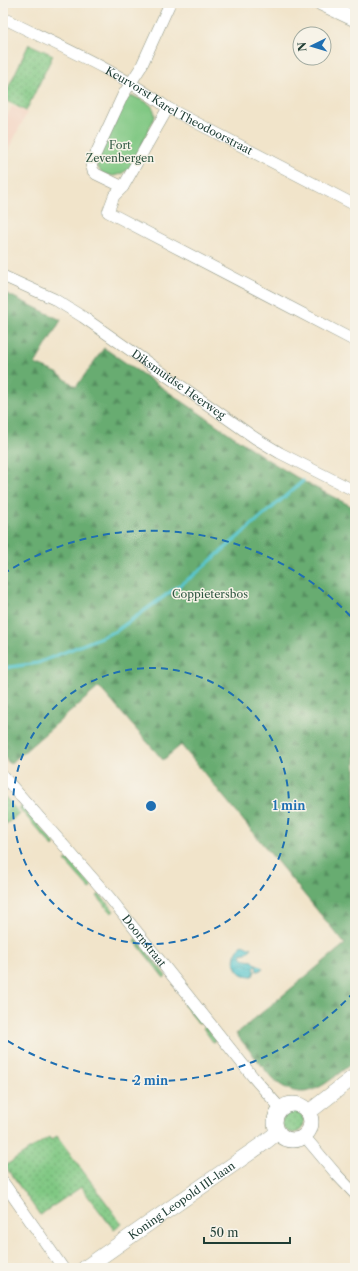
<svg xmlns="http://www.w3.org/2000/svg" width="358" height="1271" font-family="'Libre Caslon Text',serif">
<defs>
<pattern id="grass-dots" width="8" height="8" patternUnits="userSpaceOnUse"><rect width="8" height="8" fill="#80c883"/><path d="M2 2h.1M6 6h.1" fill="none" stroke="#68a46c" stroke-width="1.8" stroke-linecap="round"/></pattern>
<pattern id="forest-firs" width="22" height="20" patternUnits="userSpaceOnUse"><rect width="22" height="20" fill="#68ac71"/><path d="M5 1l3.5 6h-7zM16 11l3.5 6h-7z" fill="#558d5e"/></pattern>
<pattern id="water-waves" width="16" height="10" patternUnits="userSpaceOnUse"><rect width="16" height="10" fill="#58c6ce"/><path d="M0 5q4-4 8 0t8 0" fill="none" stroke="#48a2a8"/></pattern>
</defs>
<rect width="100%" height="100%" fill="#f7f3e8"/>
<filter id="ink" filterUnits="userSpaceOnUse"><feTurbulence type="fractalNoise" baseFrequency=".025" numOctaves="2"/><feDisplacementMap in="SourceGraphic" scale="8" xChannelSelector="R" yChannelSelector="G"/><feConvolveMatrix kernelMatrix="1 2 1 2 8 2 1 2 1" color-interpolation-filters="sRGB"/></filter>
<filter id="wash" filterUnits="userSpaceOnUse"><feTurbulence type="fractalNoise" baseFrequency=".012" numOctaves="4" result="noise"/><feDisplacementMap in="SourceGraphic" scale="16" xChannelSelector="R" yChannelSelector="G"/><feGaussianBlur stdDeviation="0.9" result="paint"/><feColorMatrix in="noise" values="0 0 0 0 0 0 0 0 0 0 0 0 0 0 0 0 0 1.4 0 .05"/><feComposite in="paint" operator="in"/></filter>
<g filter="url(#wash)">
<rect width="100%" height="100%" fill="#f1e4ca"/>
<polygon fill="#f4d3c1" points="12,106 27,113 3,160 3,112 8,114"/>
<g fill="url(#grass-dots)" stroke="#50825c">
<polygon points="29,44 53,55 26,111 3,99"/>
<polygon points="3,795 20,814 3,826"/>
<polygon points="22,806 55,844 53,847 19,808"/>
<polygon points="68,859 93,887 90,889 65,861"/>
<polygon points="99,894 114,911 111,913 97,896"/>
<polygon points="136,938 166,976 164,978 134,940"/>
<polygon points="186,1002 202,1021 199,1024 183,1004"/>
<polygon points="205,1026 216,1040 213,1042 203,1028"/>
<circle cx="293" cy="1122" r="11"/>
<polygon points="57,1136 122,1224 114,1230 81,1187 40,1215 5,1166 49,1137 51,1140"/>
</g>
<path fill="url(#forest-firs)" stroke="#447452" d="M3 292 61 320 35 364 57 373 76 387 104 348 268 460 308 484 355 508V1061C326 1082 306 1109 272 1078L236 1034 345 944 181 745 163 760 99 687 10 764 3 755Z"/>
<path fill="#80c883" stroke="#50825c" d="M133 96C145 102 155 103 155 117L130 168 121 174 113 176 102 173 97 166 98 159 125 102 128 98Z"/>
<path fill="url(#water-waves)" stroke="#3c8281" d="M243 945 252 948 246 953 241 954C243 961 247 960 253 961L256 964 261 966 263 968 259 971H257L256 966 254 967 255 971 253 976C233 979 228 954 243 945Z"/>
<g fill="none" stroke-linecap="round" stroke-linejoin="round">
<polyline stroke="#58c6ce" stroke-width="3.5" points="3,668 38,663 116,631 194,575 303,481"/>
</g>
</g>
<g filter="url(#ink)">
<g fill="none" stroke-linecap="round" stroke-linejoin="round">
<g stroke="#88907f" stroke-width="12">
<g id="street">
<path id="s1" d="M3 18C59 46 118 71 168 108L355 205"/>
<polyline points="168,108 123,187 114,196 108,212 355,341"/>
<polyline points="123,187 96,174 93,171 91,164 123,95 141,67 170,3"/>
<path id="s2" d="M3 276 54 299 83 317 255 438 280 453 355 491"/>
<path id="s3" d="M3 776 110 898 253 1077 281 1109"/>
<polyline points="305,1137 337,1175 355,1194"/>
<polyline points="3,1182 63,1268"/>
</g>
</g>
<g stroke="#88907f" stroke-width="16">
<g id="secondary">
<polyline points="321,3 355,19"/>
<circle cx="293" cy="1122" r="18"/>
<polyline points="309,1112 355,1076"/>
<path id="s4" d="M85 1268 264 1143 278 1132"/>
</g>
</g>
<use href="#street" stroke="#fff" stroke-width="11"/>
<use href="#secondary" stroke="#fff" stroke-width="15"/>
</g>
</g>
<g fill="none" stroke="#1f6fb2" stroke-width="2" stroke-dasharray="7 5">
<circle cx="151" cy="806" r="138"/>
<path d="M354 992A275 275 0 0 1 3 1038M3 574A275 275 0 0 1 354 620"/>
</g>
<g text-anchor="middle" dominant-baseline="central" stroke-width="3" stroke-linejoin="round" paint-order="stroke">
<g font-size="11" fill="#1f3d34" stroke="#f7f3e8">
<text stroke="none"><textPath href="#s1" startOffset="199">Keurvorst Karel Theodoorstraat</textPath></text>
<text stroke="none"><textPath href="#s2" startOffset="207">Diksmuidse Heerweg</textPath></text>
<text stroke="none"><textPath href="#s3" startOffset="217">Doornstraat</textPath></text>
<text stroke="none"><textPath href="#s4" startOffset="118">Koning Leopold III-laan</textPath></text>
</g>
<g font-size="11" fill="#325944" stroke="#f7f3e8">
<text x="120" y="145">Fort<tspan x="120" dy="13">Zevenbergen</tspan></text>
<text x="210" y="594">Coppietersbos</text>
</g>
</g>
<circle cx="151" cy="806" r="6" fill="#1f6fb2" stroke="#f7f3e8" stroke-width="2"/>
<g font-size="12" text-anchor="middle" font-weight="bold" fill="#1f6fb2" stroke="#f7f3e8" stroke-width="3" stroke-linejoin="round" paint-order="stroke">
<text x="289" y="810">1 min</text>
<text x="151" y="1085">2 min</text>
</g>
<rect width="358" height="1271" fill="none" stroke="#f7f3e8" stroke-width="16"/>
<g transform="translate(312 46) rotate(265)"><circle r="19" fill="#f7f3e8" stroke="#a1aaa0"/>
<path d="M0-3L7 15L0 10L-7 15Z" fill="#1f6fb2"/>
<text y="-6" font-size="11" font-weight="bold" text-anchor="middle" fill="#1f3d34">N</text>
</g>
<path d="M204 1237v6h86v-6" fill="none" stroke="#1f3d34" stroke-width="2"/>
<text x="210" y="1237" font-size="12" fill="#1f3d34" stroke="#f7f3e8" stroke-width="3" paint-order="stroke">50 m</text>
</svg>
